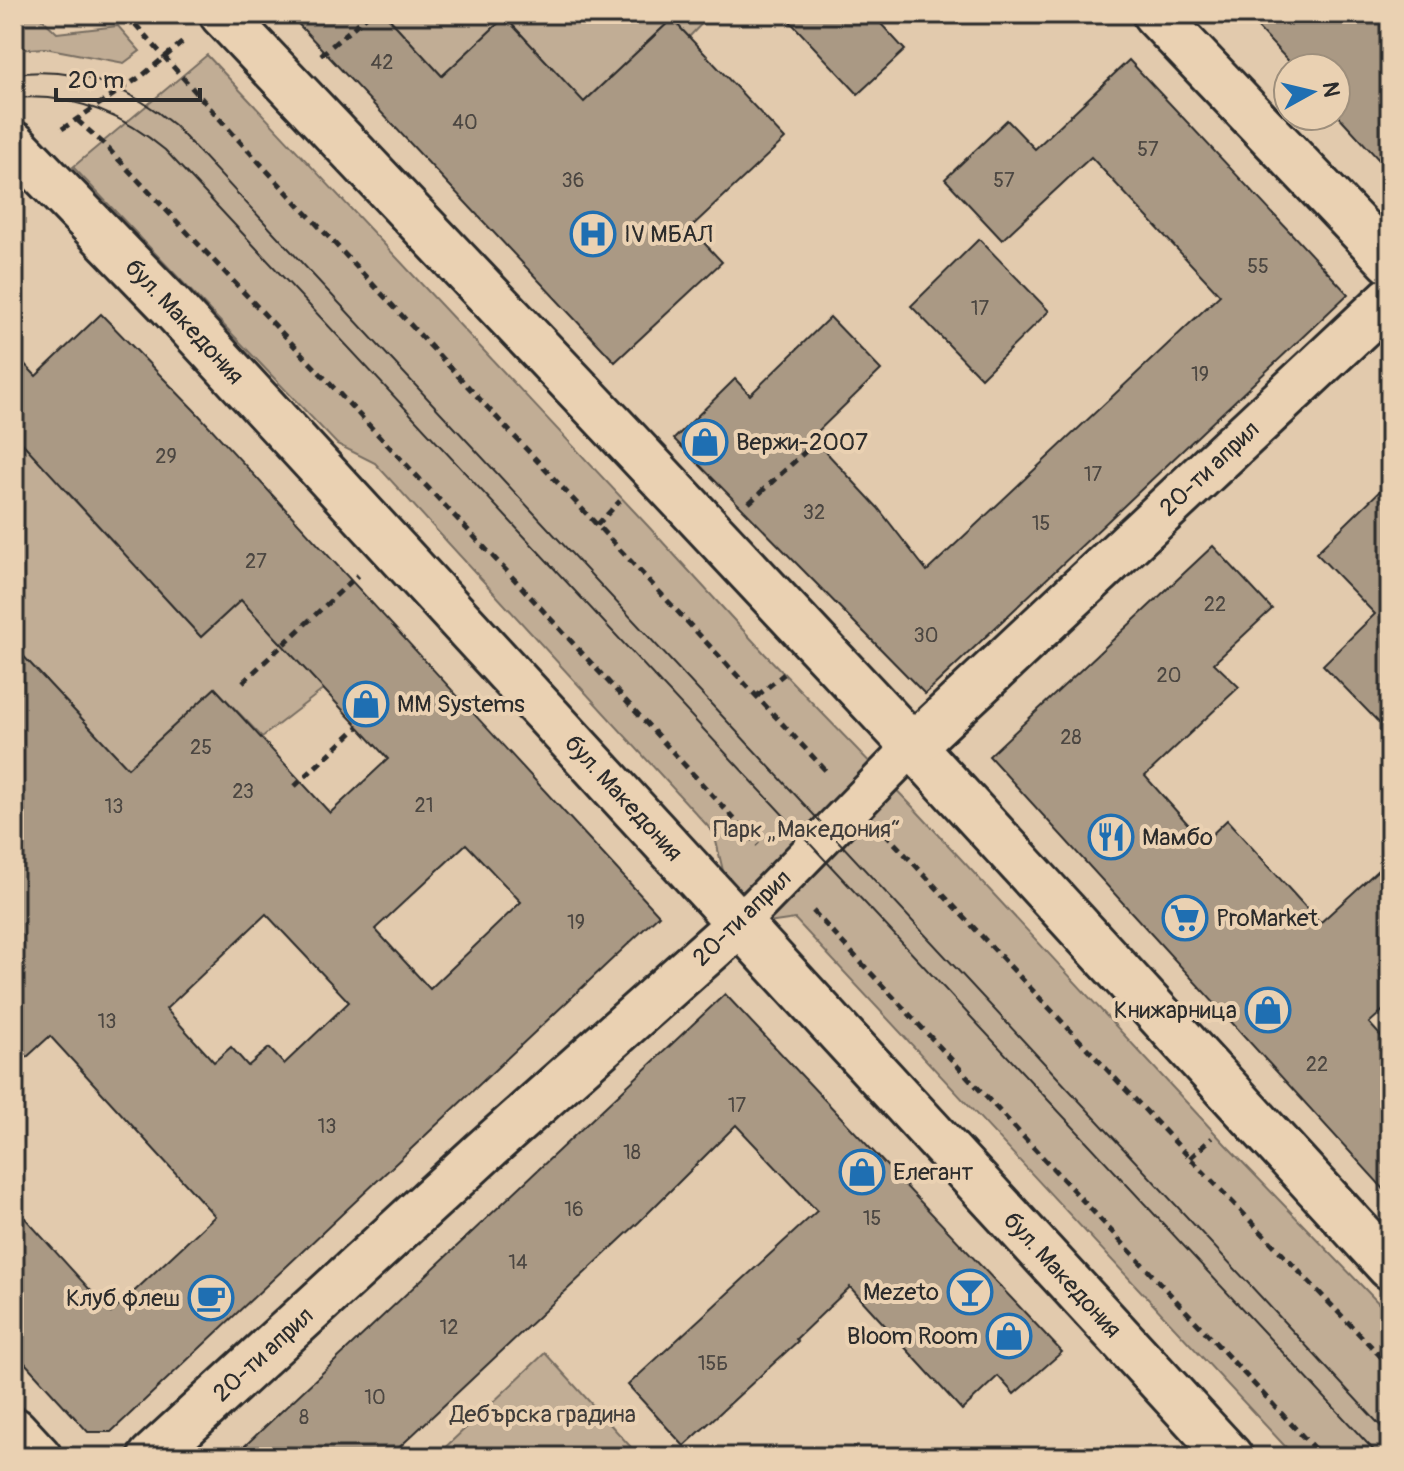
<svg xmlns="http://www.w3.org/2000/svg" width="1404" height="1471" font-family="Pangolin,sans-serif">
<rect width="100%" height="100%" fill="#e2caad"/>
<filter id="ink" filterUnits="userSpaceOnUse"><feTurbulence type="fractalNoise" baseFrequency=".0125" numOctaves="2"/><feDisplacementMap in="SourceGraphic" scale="16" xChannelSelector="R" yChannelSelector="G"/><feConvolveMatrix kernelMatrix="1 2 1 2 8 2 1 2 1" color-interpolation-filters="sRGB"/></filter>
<g filter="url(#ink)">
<g fill="#c1ad95" stroke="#766c60" stroke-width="2">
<polygon points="14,14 37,14 57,33 118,26 140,51 124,63 45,48 14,50"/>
<polygon points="385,14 711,14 689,37 672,19 570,115 526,107 560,76 505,17 442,76"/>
<polygon points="207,55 647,525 765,654 911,805 1226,1145 1390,1315 1390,1457 1295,1457 795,919 768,923 724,875 714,833 375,463 337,444 73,167"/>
<polygon points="39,413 63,488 115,544 193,547 153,585 201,637 241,600 324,689 262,737 215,688 129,769 14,646 14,437"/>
<polygon points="545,1353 640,1457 435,1457"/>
</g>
<g fill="#aa9984" stroke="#2b2b2b" stroke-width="2" fill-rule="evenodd">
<polygon points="289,14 385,14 442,76 505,17 584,102 672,19 785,139 690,228 722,262 615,362"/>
<polygon points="783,14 872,14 905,50 858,94"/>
<polygon points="1245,14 1390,14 1390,172 1336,113 1336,68 1295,68"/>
<polygon points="1129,60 1348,294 925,694 674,439 735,379 750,395 830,317 881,370 812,437 878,508 927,571 1220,295 1091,157 1002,240 945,179 1007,120 1035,149"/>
<polygon points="979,239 1049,311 981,378 911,306"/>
<path d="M101 314 197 413 659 915 111 1432H88L14 1351V1206L111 1313 215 1216 50 1036 14 1069V646L128 768 215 688 330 813 388 759 241 600 201 637 14 434V353L36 376ZM466 844 521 902 430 989 375 929ZM266 914 349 1002 284 1064 269 1048 248 1066 231 1047 214 1062 166 1009Z"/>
<polygon points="1390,481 1390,734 1323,665 1375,614 1316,553"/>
<polygon points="1213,546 1272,609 1214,663 1239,687 1145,776 1204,842 1227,820 1320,923 1390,859 1390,1004 1369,1023 1390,1046 1390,1196 989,756"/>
<polygon points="725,994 1062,1352 1014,1394 998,1376 962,1410 850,1287 796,1339 798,1341 684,1446 628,1385 817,1211 736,1125 639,1222 389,1457 233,1457"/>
</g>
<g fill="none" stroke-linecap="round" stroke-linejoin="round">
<g stroke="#2b2b2b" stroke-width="42">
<polyline id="pedestrian" points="740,923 913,746"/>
</g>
<g stroke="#2b2b2b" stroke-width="50">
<g id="minor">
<polyline points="222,14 627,441 913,746 1390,1267"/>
<polyline points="1155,14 1390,261"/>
<path id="s1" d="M14 144 171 306 1230 1457"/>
<path id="s2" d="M913 746 1390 299"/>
<polyline points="14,1430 39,1457"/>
<path id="s3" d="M151 1457 482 1153 740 923"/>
</g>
</g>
<g stroke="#2b2b2b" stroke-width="5" stroke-dasharray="8 6" stroke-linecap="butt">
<polyline points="126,14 243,145 829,774"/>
<polyline points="321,55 367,16"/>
<polyline points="77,120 103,143 515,580 758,845"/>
<polyline points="62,129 143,75 184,41"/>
<polyline points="749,503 817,441"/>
<polyline points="597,525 620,501"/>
<polyline points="243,682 358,575"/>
<polyline points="757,696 784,674"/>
<polyline points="295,786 358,727"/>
<polyline points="885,833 1190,1158 1390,1366"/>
<polyline points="813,911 1322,1457"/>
<polyline points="1190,1158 1212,1138"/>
</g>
<use href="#pedestrian" stroke="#ead1b2" stroke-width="36"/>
<use href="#minor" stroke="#ead1b2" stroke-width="44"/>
<g stroke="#2b2b2b" stroke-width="2">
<path d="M14 74C74 66 128 86 174 125L1390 1436"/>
<path d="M14 98C71 93 122 114 165 150L1380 1457"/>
</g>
</g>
</g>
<defs>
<g id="hospital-ring" transform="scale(2.3)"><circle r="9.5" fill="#ead1b2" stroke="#1f6fb2" stroke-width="1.5"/><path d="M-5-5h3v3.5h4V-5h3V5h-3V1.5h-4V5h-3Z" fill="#1f6fb2"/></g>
<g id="shop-ring" transform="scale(2.3)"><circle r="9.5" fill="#ead1b2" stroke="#1f6fb2" stroke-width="1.5"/><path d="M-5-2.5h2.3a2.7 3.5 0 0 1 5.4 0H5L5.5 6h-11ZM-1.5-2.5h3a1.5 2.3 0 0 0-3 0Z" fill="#1f6fb2"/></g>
<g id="restaurant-ring" transform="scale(2.3)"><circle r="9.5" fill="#ead1b2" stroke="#1f6fb2" stroke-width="1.5"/><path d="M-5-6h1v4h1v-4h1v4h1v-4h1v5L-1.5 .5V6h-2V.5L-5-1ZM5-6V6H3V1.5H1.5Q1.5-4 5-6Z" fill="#1f6fb2"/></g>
<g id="supermarket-ring" transform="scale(2.3)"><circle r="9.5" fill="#ead1b2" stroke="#1f6fb2" stroke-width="1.5"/><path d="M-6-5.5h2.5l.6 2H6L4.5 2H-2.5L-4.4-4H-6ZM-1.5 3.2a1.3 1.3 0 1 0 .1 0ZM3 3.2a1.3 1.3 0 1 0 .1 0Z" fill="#1f6fb2"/></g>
<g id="bar-ring" transform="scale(2.3)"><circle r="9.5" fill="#ead1b2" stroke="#1f6fb2" stroke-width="1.5"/><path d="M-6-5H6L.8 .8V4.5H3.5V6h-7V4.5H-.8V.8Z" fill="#1f6fb2"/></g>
<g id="cafe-ring" transform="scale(2.3)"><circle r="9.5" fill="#ead1b2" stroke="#1f6fb2" stroke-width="1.5"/><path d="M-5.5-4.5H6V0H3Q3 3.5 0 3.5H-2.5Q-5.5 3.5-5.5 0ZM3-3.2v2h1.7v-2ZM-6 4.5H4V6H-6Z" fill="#1f6fb2"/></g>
</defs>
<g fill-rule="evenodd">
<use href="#hospital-ring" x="593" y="234"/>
<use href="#shop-ring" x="705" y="442"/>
<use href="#shop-ring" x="366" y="704"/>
<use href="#restaurant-ring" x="1111" y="837"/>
<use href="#supermarket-ring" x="1185" y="918"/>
<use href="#shop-ring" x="1268" y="1010"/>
<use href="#shop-ring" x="862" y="1172"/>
<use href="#bar-ring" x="970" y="1292"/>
<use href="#cafe-ring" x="211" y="1298"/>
<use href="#shop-ring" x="1009" y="1336"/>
</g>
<g text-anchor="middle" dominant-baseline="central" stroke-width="8" stroke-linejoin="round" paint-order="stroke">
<g font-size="20" fill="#4b4641">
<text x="382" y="62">42</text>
<text x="465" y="122">40</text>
<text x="1148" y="149">57</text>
<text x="573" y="180">36</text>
<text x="1004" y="180">57</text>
<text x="1258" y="266">55</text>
<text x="980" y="308">17</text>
<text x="1200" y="374">19</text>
<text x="166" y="456">29</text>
<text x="1093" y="474">17</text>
<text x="814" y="512">32</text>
<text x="1041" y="523">15</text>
<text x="256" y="561">27</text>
<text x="1215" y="604">22</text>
<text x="926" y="635">30</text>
<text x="1169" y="675">20</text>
<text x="1071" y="737">28</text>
<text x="201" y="747">25</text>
<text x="243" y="791">23</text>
<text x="424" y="805">21</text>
<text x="114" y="806">13</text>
<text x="576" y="922">19</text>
<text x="107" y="1021">13</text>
<text x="1317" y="1064">22</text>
<text x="737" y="1105">17</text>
<text x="327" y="1126">13</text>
<text x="632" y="1152">18</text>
<text x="574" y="1209">16</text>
<text x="872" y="1218">15</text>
<text x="518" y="1262">14</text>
<text x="449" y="1327">12</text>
<text x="713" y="1363">15Б</text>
<text x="375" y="1397">10</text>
<text x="304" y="1417">8</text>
</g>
<g font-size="24" fill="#2b2b2b" stroke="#ead1b2" text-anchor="start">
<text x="624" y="234">IV МБАЛ</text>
<text x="736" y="442">Вержи-2007</text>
<text x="397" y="704">MM Systems</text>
<text x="1142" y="837">Мамбо</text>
<text x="1216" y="918">ProMarket</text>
<text x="1237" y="1010" text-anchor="end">Книжарница</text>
<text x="893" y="1172">Елегант</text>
<text x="939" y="1292" text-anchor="end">Mezeto</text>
<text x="180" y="1298" text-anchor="end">Клуб флеш</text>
<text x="978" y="1336" text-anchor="end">Bloom Room</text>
</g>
<g font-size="24" fill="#2b2b2b" stroke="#ead1b2">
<text stroke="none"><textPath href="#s1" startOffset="246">бул. Македония</textPath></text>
<text stroke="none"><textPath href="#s2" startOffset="406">20-ти април</textPath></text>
<text stroke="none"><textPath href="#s1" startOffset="894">бул. Македония</textPath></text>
<text transform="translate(742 918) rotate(-44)">20-ти април</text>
<text stroke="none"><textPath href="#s1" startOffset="1542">бул. Македония</textPath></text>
<text stroke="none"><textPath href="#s3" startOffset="152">20-ти април</textPath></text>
</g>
<g font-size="24" fill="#423e3b" stroke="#ead1b2">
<text x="807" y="829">Парк „Македония“</text>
<text x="543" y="1414">Дебърска градина</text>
</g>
</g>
<rect width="1404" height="1471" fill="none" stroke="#ead1b2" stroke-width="48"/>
<rect x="24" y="24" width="1356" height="1423" fill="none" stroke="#2b2b2b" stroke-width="3" filter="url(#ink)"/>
<g transform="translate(1312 92) rotate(82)"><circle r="38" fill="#ead1b2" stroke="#9e8f7c" stroke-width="2"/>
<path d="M0-6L14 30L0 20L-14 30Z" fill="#1f6fb2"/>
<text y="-12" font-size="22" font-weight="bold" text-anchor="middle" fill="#2b2b2b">N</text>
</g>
<path d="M56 88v12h144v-12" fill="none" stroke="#2b2b2b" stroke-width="4"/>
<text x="68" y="88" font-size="24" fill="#2b2b2b" stroke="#ead1b2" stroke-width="6" paint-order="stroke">20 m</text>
</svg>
